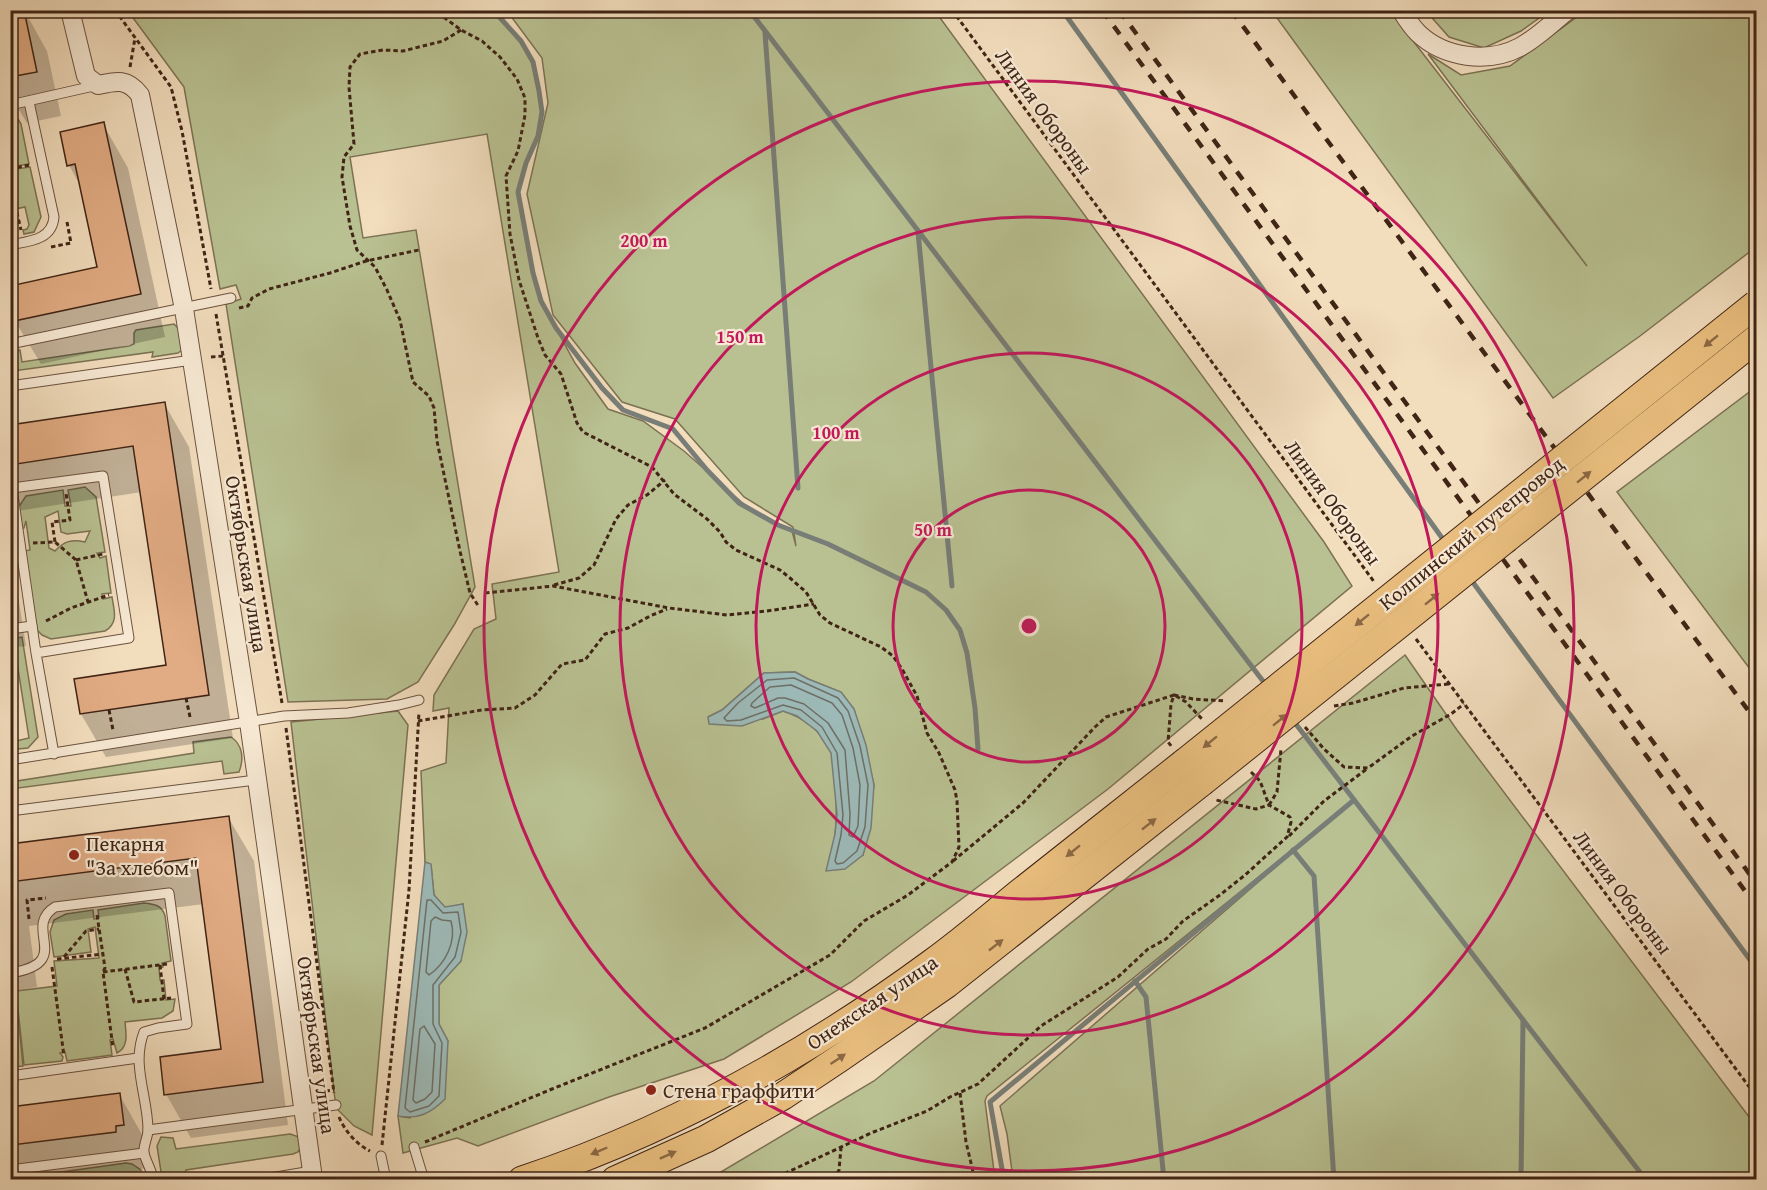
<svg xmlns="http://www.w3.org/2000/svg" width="1767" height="1190" font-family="'Gentium Book Plus',serif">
<rect width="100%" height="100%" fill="#f2ddbd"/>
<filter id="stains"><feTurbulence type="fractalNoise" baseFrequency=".00333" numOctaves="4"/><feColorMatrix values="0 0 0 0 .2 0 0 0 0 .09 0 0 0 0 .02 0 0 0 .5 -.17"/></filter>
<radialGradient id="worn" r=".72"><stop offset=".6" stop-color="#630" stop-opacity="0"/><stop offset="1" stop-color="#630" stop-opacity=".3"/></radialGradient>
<g fill="#b9c192" stroke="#7c7254" stroke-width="1.5" fill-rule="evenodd">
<path d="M128 11H493L521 41 533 62 542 112 538 136 526 163 518 192 533 273 541 301 575 363 608 409 643 421 684 451 746 506 778 525 792 531 796 546 793 527 744 497 675 419 622 402 553 315 527 194 548 103 542 58 507 11H935L1324 542 1352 586 1108 789 851 982 724 1059 609 1097 478 1146 457 1138 403 1153 398 1116 410 1118 448 1041 439 1024V985L461 961 463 904 445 908 434 895 431 865 425 862 421 771 446 763 449 708 433 711 434 695 474 629 496 619 492 584 559 572 487 134 350 157 363 238 416 230 475 587 454 625 418 682 387 699 288 702 226 304 241 299 236 285 220 289 184 87ZM795 672 808 679 841 692 854 709 874 785 863 855 835 834C837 818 837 765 831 751 821 731 803 717 783 711L763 719 708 717 722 710 764 673Z"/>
<polygon points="1272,11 1390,11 1587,266 1428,54 1461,75 1510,66 1585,11 1756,11 1756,247 1640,336 1553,398"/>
<polygon points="1426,11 1549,11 1521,31 1484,48 1449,37"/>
<polygon points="10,115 18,119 21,124 29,164 17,166 17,169 30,167 41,217 34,232 24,234 23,230 27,229 29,225 25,207 11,210"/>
<polygon points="174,324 180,330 182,350 178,353 152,357 153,352 13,371 11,369 11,351 20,350 22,362 129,346 134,344 134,333 136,330"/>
<polygon points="1756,387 1756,677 1617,492"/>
<path d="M85 487 96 497 105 552 97 553 100 558 106 556 111 593 102 594 103 599 112 597C114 610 119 623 105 631L51 639 42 635 37 630 24 551 30 550 26 521 24 528 21 529 18 508 26 496 63 490 65 506H71L68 490ZM58 511 61 532 67 534 90 531 85 542C72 539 64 541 55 551L49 548 45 517Z"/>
<polygon points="22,637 38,737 28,748 18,749 16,741 29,738 15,650 11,650 11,639"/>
<polygon points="1405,655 1457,730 1756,1126 1756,1179 1013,1179 1007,1134 1000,1106 1333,817 987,1096 985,1101 995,1179 709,1179 874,1081"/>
<polygon points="398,711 408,725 372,1135 354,1126 336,1108 291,722"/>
<path d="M231 737C243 745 244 759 239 772L224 774 222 761 11 789V782L194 753 193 742Z"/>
<path d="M144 903C154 904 162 905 165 916L171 961 162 963 163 967 159 968 160 980H164L166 1000 175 999 173 1011 162 1018 125 1022C126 1033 129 1047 117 1053L113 1039 110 1040 112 1055 67 1061 65 1052 60 1053 63 1057 62 1061 24 1065 16 991 57 986 54 961 99 958 95 927 88 929 91 952 54 957 50 932 54 920 66 914 93 910 94 919 99 918 98 910Z"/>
<polygon points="11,984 15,984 23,1066 11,1067"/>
<polygon points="290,1134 299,1137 301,1147 298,1152 293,1154 186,1170 184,1179 162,1180 162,1178 157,1146 161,1137 173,1138 176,1149"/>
<polygon points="126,1163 132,1164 141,1170 144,1179 11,1179"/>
</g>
<g fill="#9dbab8" stroke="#787e77" stroke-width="1.5">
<polygon points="795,672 808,679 841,692 854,709 866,745 874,785 871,828 863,855 845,869 826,871 835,834 837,814 831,753 817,731 797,716 783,711 742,726 709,724 708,717 722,710 764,673"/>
<path d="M425 862 431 864 434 895 445 907 463 904 467 932 461 961 439 985V1024L448 1041 445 1099C431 1113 418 1120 398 1116Z"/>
</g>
<g fill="#0003">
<polygon points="10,10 24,10 47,51 61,116 27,123 10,95"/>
<polygon points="103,124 128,168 165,337 41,364 15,321 10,299 99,268 81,187 69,165"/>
<polygon points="164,403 189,447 233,738 106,757 81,714 168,666 142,492 10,512 10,427"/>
<polygon points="10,545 26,646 10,648"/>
<polygon points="228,817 254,861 288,1125 191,1138 166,1094 222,1050 204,904 29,926 37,987 10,991 10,845"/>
<polygon points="119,1094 144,1138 148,1168 140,1169 141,1175 108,1180 10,1180 10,1108"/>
</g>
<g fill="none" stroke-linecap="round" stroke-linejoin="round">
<g stroke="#6e6f66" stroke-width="1.5">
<polygon points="794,678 838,698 848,711 860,746 868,785 865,827 857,851 843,863 837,864 835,861 841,835 843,815 837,753 822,727 801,710 783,705 741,720 727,721 724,718 738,703 767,680"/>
<polygon points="791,685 832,703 842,715 853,748 860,785 858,826 853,837 849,835 850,814 845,750 828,723 804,704 785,698 778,698 755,708 751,706 752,703 770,687"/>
<polygon points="427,900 431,900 443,913 458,912 461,932 455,957 433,985 433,1024 442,1043 439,1096 429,1106 410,1112 405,1108"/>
<path d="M435 917 442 920 451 921C457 942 445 964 429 975L426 972 431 921Z"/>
<polygon points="424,1026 435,1044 432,1092 425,1099 416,1103 413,1100 420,1029"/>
</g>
<g stroke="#787e77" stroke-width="5">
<polyline points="493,10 521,41 533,62 539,91 542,112 538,136 526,163 518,192 533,273 541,301 556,328 602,388 623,410 673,429 707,470 739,503 778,525 828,544 926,592 946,610 960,630 967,653 975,708 978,749"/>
<polyline points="749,10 1266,685"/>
<polyline points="1062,10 1445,542"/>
<polyline points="765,33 798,488"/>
<polyline points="918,232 952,586"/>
<polyline points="1469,577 1756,968"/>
<polyline points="1292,719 1646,1180"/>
<polyline points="1293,850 1314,876 1334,1180"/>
<polyline points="1135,981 1146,997 1164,1180"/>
<polyline points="1004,1180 990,1102 1354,800"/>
<polyline points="1521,1180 1523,1020"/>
</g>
</g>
<g fill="#e1ab83" stroke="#402415" stroke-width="1.5">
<polygon points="10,10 24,10 37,72 10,77"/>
<polygon points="104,122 141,294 14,321 10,306 10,286 97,267 75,164 67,166 60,132"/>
<polygon points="165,402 209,695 80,714 74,679 166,665 133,446 10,465 10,425"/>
<polygon points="229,816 263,1082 164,1095 160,1057 221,1049 196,858 10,882 10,844"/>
<polygon points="120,1093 124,1125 116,1126 116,1132 12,1145 10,1107"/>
</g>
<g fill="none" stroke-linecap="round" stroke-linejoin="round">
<g stroke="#6c523f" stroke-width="11">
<g id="lane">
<polyline points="10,105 98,85"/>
<path d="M10 245C30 241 52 240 54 217L29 102"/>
<polyline points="10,344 231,298"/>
<polyline points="10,386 192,360"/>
<polyline points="10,629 32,626"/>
<polyline points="36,653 12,488 103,476 129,638 36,653 54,754"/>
<polyline points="10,760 284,716 348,713 399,705 419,700"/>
<polyline points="10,811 256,780"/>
<path d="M10 973C76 963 21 928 55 907L169 893 187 1024 158 1028 144 1032C131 1065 148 1097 148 1130 148 1137 143 1146 144 1153 146 1162 152 1170 153 1180"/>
<polyline points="10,1076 138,1058"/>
<polyline points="148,1130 336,1105"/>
<polyline points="414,1147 424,1180"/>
<polyline points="381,1156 386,1180"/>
<polyline points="10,1170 144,1153"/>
<polyline points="258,1180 312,1171"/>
</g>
</g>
<g stroke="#6c523f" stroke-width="20">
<g id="street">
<path d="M70 10 86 76 98 85C116 81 127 78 140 95L184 309 249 722 312 1171"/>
<path d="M1401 10C1406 18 1411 26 1418 33 1444 58 1488 64 1520 47 1537 38 1553 22 1568 10"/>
</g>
</g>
<g stroke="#402415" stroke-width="29">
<g id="primary">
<path d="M522 1180C670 1131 808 1054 933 962 962 941 990 917 1018 894 1074 850 1129 806 1185 762"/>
<polyline points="615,1180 706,1139 783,1096 840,1058 947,984 1201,783"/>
</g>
</g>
<g stroke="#402415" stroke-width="3" stroke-dasharray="4.5 3" stroke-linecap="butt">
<polyline points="115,10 171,87 182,131 211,289"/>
<polyline points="952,10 1375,583"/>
<polyline points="461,30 443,41 403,51 383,50 360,54 350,67 349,87 354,144 344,157 342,177 350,226 357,250 375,267 387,290 400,320 413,382 429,396 434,408 437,441 460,551 470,593 479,607"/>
<polyline points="130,67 135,38"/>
<polyline points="10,169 29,165"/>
<polyline points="10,183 21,230"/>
<polyline points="51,247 71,243 67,222"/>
<polyline points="239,308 248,306 252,298 269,289 330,273 366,261 419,250"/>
<polyline points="216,314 282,703"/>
<polyline points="211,357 223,356"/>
<polyline points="55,542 52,522 70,520 66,493"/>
<polyline points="33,543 55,542 76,560 88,602"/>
<polyline points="76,560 103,554"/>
<polyline points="554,585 579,578 594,565 616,519 628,505 647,495 665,480"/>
<polyline points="485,593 553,586 669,608 727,615 767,611 814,604"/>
<polyline points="46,621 71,608 109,595"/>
<polyline points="1416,639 1756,1096"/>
<polyline points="1174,695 1193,699 1226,701"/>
<polyline points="1176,696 1186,702 1202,719"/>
<polyline points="186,698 190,717"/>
<polyline points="1334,706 1353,703 1404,688 1449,684"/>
<polyline points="109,710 113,730"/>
<polyline points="418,721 482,710 515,708 535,695 562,664 585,660 605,634 628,628 650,616 667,609"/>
<polyline points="1305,727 1324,749 1344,767 1368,768 1412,736 1451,714 1464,704"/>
<polyline points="286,728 334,1093"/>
<polyline points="1251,772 1260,781 1269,805"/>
<polyline points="1269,805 1277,792 1281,749"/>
<polyline points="1289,836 1324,801 1368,768"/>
<polyline points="953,861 1023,803 1095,727 1106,717 1174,695 1171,704 1168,742 1172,747"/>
<polyline points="97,915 105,968 103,972 113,1048"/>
<polyline points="29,919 27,900 46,898"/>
<polyline points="64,957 86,931 99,929"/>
<polyline points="57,959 103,954"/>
<polyline points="160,965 164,999"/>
<polyline points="52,967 64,1056"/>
<polyline points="125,969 134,1002 171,998"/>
<polyline points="103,972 167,964"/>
<polyline points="318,1092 334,1090"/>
<polyline points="960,1093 966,1142 975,1180"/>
<path d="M339 1117C345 1131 356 1144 370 1151"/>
<polyline points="425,1142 552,1089 705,1028 830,955 864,921 908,895 952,862 959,847 957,801 955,790 939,753 927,733 917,696 902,669 893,656 881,647 830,623 820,615 806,592 790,578 780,570 736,550 726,542 720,532 707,519 674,494 652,467 583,432 577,423 561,374 545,355 538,338 519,280 510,234 506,176 518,151 525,115 525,98 517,79 500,57 482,41 461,30 434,10"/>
<polyline points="382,1145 409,890 419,712"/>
<polyline points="771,1180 871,1133 927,1111 950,1097 978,1084 1041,1026 1118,977 1148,949 1166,939 1183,921 1220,895 1245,875 1287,837 1291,822 1290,817 1269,805 1256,809 1216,800"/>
<polyline points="834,1180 839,1170 841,1148"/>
</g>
<use href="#lane" stroke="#f7e9d4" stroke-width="9"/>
<use href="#street" stroke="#f7e9d4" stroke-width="18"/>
<use href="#primary" stroke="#e9be7e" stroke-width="27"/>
<g stroke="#402415" stroke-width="4.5" stroke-dasharray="10 10" stroke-linecap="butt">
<polyline points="1102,10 1756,906"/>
<polyline points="1119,10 1756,883"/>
<polyline points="1231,10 1756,721"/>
</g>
<g stroke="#402415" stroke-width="29" stroke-linecap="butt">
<g id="primary-bridge">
<polyline points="1185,762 1756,304"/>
<polyline points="1201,783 1756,339"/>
</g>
</g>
<use href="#primary-bridge" stroke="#e9be7e" stroke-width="27"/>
</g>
<defs><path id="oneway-solid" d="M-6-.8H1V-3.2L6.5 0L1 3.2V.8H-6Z" transform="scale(1.5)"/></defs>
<g fill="#8c6944">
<use href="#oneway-solid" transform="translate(1711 341) rotate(141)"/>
<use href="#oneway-solid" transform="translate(1584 477) rotate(-39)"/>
<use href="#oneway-solid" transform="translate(1432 599) rotate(-39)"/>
<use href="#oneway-solid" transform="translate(1362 620) rotate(141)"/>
<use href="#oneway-solid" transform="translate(1280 720) rotate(-39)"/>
<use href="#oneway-solid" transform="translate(1210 742) rotate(141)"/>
<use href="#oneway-solid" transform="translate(1149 824) rotate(-38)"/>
<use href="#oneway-solid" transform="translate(1073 851) rotate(141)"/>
<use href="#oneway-solid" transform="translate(996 945) rotate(-38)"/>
<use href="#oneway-solid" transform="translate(838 1059) rotate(-34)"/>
<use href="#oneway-solid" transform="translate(599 1151) rotate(157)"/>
<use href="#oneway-solid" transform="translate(668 1155) rotate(-24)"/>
</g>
<g fill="none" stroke="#c2185b" stroke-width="3">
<circle cx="1029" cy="626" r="136"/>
<circle cx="1029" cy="626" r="273"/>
<circle cx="1029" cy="626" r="409"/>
<circle cx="1029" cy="626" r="545"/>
</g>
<g fill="#8f2418" stroke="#f7e9d4" stroke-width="2">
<circle cx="74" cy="855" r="6"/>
<circle cx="651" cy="1090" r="6"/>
</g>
<g text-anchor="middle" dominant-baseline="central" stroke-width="4.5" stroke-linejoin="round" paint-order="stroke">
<g font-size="21" fill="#402415" stroke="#f7e9d4">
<text transform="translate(1044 111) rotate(54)">Линия Обороны</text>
<text transform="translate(1333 502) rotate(54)">Линия Обороны</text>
<text transform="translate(1471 533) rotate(-39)">Колпинский путепровод</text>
<text transform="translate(247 564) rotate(81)">Октябрьская улица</text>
<text transform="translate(1623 892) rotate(53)">Линия Обороны</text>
<text transform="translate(872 1002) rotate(-34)">Онежская улица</text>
<text transform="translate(317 1045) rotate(82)">Октябрьская улица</text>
</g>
<g font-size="21" fill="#402415" stroke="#f7e9d4" text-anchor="start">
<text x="86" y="843">Пекарня<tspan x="86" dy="24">"За хлебом"</tspan></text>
<text x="663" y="1090">Стена граффити</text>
</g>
</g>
<circle cx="1029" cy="626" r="9" fill="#c2185b" stroke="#f7e9d4" stroke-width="3"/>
<g font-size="18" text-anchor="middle" font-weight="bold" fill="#c2185b" stroke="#f7e9d4" stroke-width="4.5" stroke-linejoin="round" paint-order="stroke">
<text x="644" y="247">200 m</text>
<text x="740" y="343">150 m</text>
<text x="836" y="439">100 m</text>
<text x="933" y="536">50 m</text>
</g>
<rect width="1767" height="1190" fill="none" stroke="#f2ddbd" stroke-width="36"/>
<rect x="12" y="12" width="1743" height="1166" fill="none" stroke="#402415" stroke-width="3"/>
<rect x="18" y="18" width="1731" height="1154" fill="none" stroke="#402415" stroke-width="1.5"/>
<rect width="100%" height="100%" filter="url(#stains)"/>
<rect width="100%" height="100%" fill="url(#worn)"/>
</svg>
